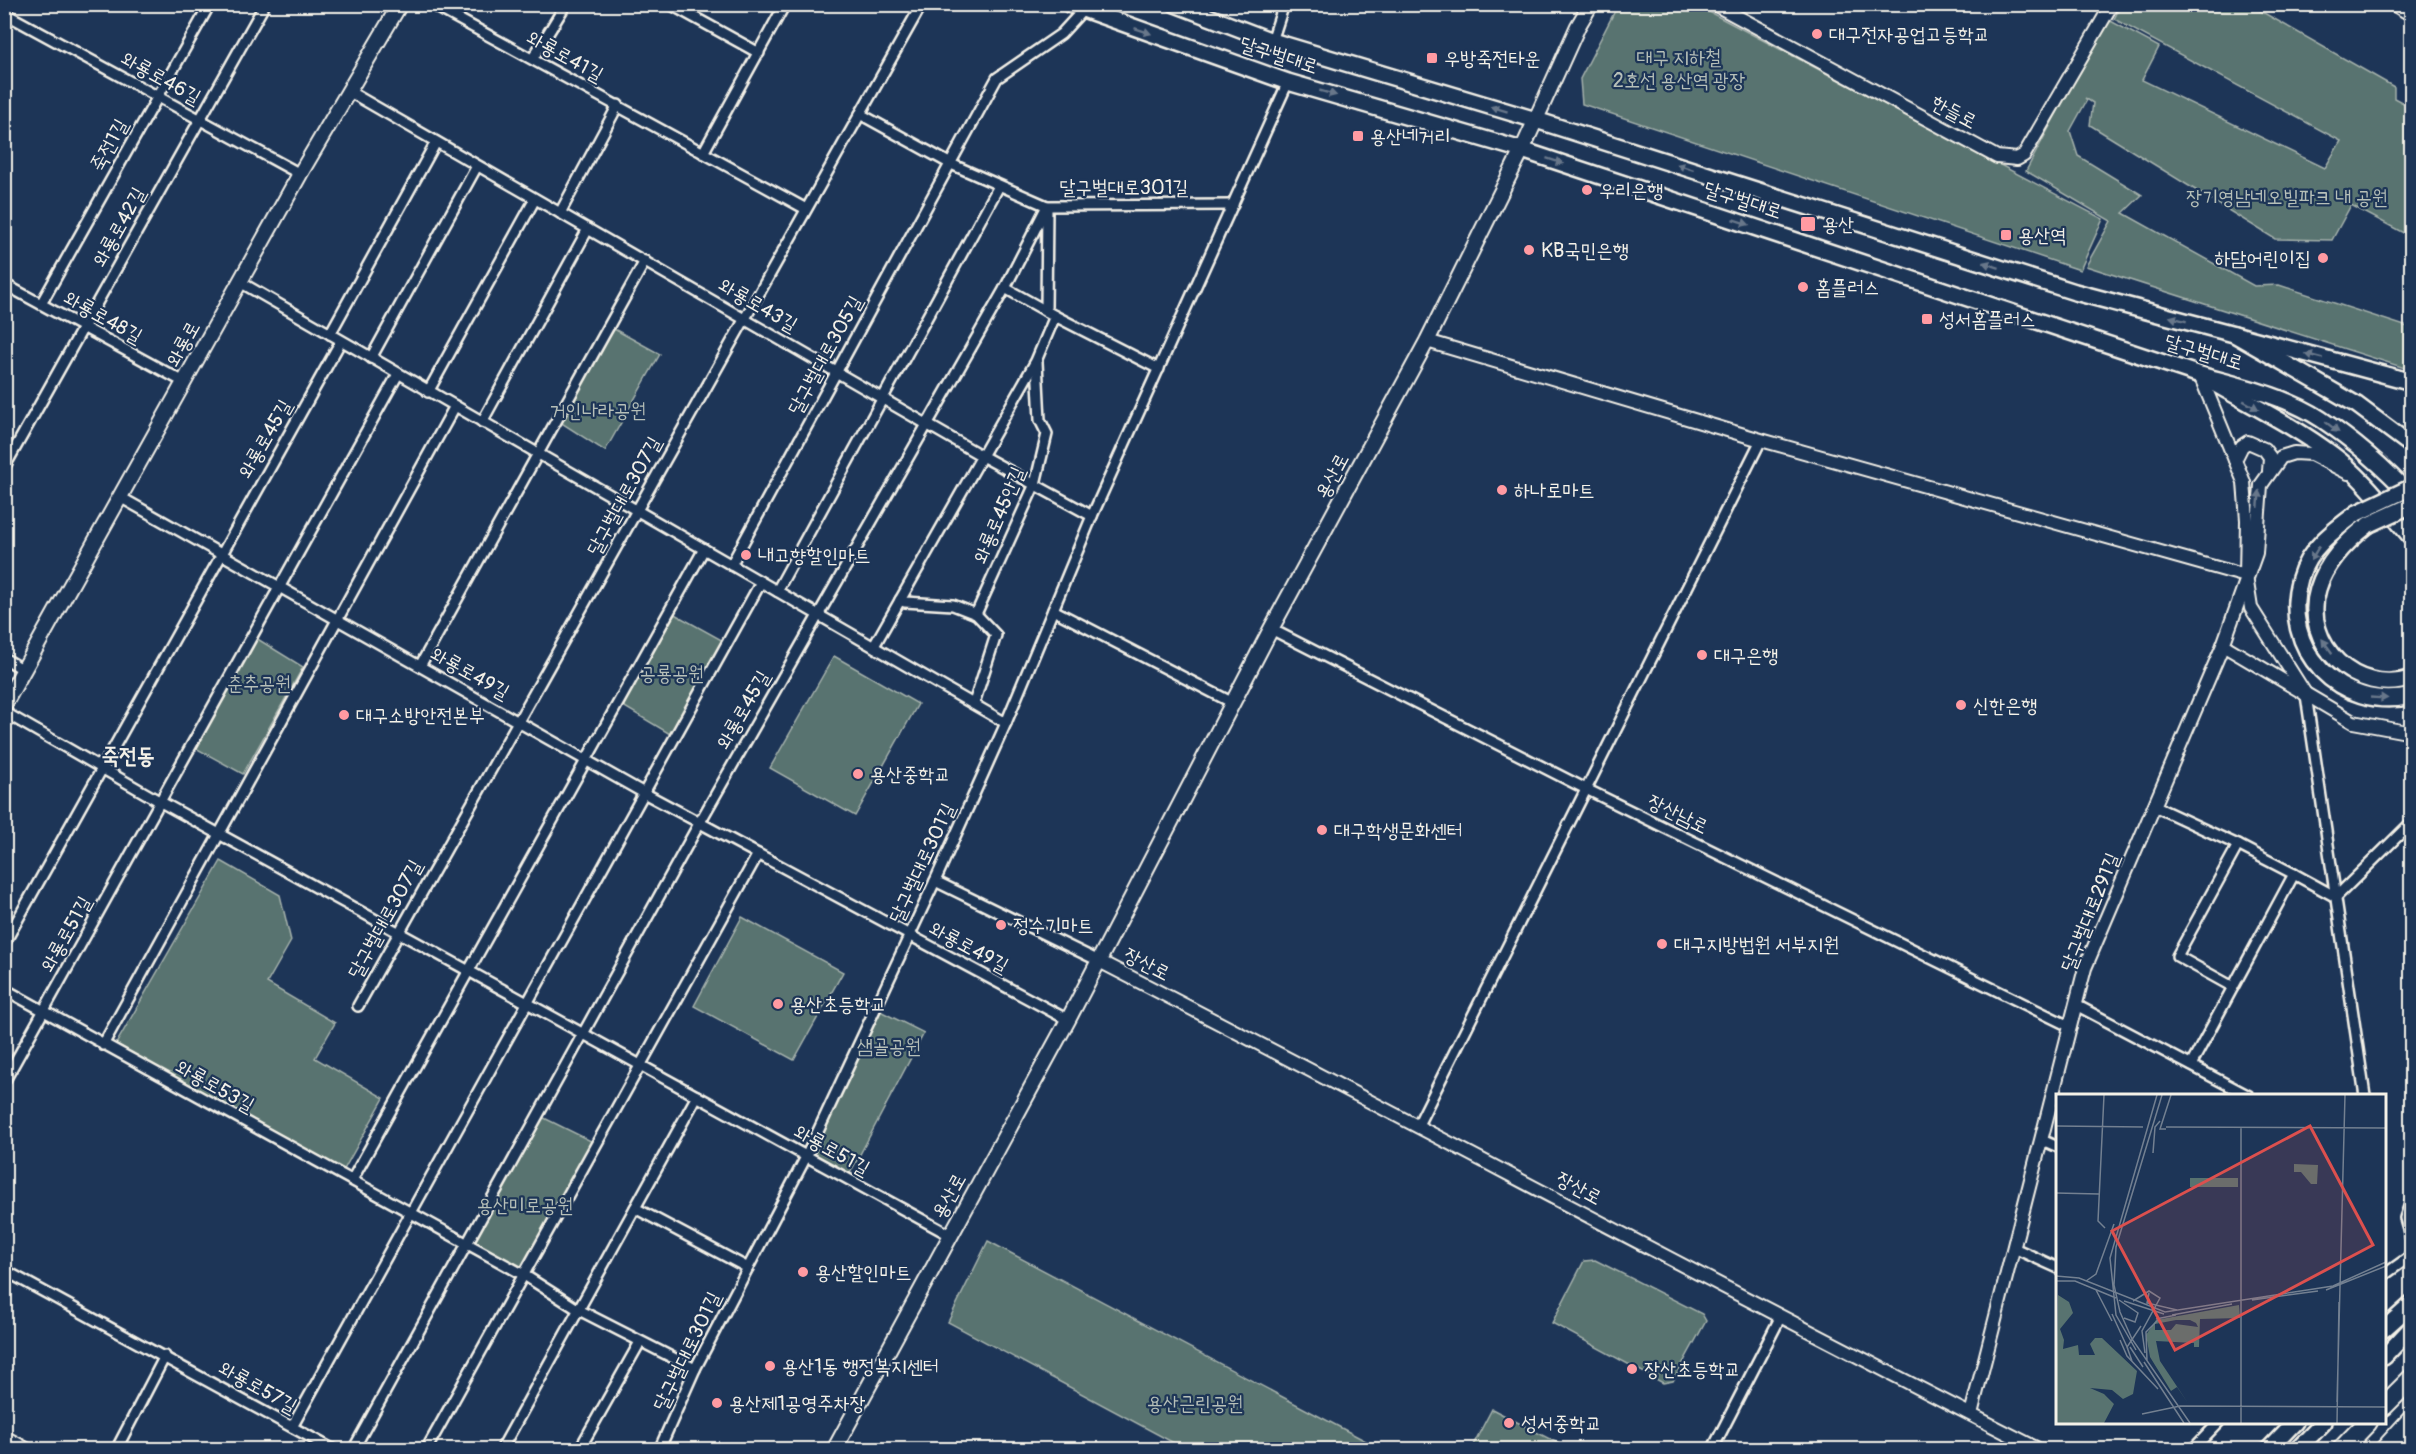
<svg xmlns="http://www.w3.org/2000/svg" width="2416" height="1454" font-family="Pangolin,'Poor Story',sans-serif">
<rect width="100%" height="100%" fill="#1d3557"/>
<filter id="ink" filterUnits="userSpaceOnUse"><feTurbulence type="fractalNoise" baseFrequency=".0167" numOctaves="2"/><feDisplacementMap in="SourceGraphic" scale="12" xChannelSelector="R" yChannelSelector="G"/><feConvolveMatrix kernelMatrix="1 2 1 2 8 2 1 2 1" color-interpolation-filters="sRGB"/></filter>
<g filter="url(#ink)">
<g fill="#587370" stroke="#a6b2ac" stroke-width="1.5">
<polygon points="1618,5 1696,5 2103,219 2080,270 1582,104 1580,79"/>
<polygon points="2121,5 2250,5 2394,87 2394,98 2411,107 2411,237 2351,205 2332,240 2275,239 2090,125 2093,103 2085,98 2087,100 2070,131 2078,156 2142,195 2123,213 2254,286 2279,285 2411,328 2411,370 2086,266 2111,221 2026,171 2107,19 2159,47 2142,80 2325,168 2341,141 2114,19"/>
<polygon points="614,329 660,354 605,451 560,422"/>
<polygon points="669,611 727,643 675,737 618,703"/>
<polygon points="251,635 303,667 243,774 190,745"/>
<polygon points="834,656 918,704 855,816 770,768"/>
<polygon points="221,861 280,895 291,941 267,983 335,1023 315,1058 384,1098 342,1173 116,1044"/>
<polygon points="742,917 843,972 794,1060 694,1006"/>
<polygon points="878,1010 924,1033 847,1179 809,1155"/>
<polygon points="538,1115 595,1143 526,1271 470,1240"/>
<polygon points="988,1241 1381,1449 1185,1449 948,1322"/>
<polygon points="1595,1260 1702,1314 1706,1321 1673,1381 1663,1383 1552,1323 1584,1261"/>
<polygon points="1492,1409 1569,1449 1471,1449"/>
</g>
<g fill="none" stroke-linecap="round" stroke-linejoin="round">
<g stroke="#f4f1e8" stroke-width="14">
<g id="minor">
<polyline points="431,4 806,209"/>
<polyline points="670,4 759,53"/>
<polyline points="4,13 300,174"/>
<polyline points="1272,41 1284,4"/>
<polyline points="533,58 566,4"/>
<polyline points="350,92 982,456 1092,516"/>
<polyline points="860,114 951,164 1047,206 1233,205"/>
<polyline points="703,153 785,4"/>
<polyline points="560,213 618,105"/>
<polyline points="240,282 1006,723"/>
<polyline points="4,284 184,382"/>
<polyline points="41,304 210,4"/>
<polyline points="1046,311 1047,208"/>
<polyline points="1055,316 1159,369"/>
<polyline points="330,334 436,142"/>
<polyline points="371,358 477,166"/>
<polyline points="428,392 535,199"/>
<polyline points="482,422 588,229"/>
<polyline points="4,468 265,4"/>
<polyline points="120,497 644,793 1068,1020"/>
<polyline points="731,565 997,78 1061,34 1083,10"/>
<polyline points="777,591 999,186"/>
<polyline points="900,600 905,602 953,605 976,614 996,635 974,703"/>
<polyline points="1053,610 1233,703"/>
<polyline points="976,614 1035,484 1047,434 1040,420 1037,362"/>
<polyline points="1271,629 1586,789 2071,1027"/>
<polyline points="874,646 1036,361 1055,316 1005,288"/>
<polyline points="4,658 24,670"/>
<polyline points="420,666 645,261"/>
<polyline points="2306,695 2365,1096"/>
<polyline points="4,712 159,801 950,1235"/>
<polyline points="2154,806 2238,845 2294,874"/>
<polyline points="935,881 1099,961"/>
<polyline points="4,944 341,341"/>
<polyline points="2233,987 2177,956 2238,845"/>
<polyline points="4,989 524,1275 579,1310 695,1369"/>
<polyline points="2076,1005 2249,1096"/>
<polyline points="358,1006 922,4"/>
<polyline points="103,1045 455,406"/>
<polyline points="2191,1065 2294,874 2336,897 2412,822"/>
<polyline points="4,1082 398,374"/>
<polyline points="1418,1125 1761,440"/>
<polyline points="2042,1140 2058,1147"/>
<polyline points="352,1180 704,549"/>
<polyline points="2412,1198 2405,1218 2412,1243"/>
<polyline points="635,1208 748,1268"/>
<polyline points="2014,1248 2058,1268"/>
<polyline points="4,1270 334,1450"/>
<polyline points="2384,1275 2412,1255"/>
<polyline points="292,1427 761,582"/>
<polyline points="116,1450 165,1356"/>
<polyline points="353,1450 700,822 1005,288 1047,206"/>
<polyline points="426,1450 758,854"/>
<polyline points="501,1450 697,1096"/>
<polyline points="579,1450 640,1342"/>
<polyline points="659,1450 695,1369 806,1157 935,881 1006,723 1092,516 1288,82"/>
<polyline points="1712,1450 1780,1318"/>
<polyline points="2192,1450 2219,1422"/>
</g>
</g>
<g stroke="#f4f1e8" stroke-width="16">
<g id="tertiary">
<polyline points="1714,4 1997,157 2017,159 2024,155 2112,4"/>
<polyline points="2393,4 2412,15"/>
<polyline points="1427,341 1761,440 2246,576"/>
<polyline points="2200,375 2244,482 2247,520 2246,576 2251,608 2306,695"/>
<polyline points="2235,460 2242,446 2248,442 2264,449 2270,457 2269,471"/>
<polyline points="2223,645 2353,722 2412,733"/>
<path d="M1099 961C1413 1122 1725 1290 2040 1450"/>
<polyline points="1971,1414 2085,968 2223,645 2256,553 2261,485 2281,457 2294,453 2311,454 2348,473"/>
</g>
</g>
<g stroke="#f4f1e8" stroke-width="18">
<g id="secondary">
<polyline points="4,705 300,174 400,4"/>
<polyline points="4,1438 26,1450"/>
<polyline points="834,1450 1068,1020 1271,629 1427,341 1522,150 1578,26 1591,4"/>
</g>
</g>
<g stroke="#f4f1e8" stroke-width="20">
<g id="primary">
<path d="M1069 4 1288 82 1522 150 2200 375C2240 386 2286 396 2321 419 2354 441 2385 468 2412 497"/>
<polyline points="1175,4 1272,41 1536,120 2075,292 2234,334 2357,405 2412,446"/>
</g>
</g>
<g stroke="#f4f1e8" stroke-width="20">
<g id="trunk">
<polyline points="2234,334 2412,382"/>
<path d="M2200 375C2245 402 2292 424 2333 455 2364 478 2387 510 2412 538"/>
<path d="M2357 513C2334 530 2308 549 2300 578 2279 649 2340 713 2412 696"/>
<path d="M2368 525C2346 542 2326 562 2318 589 2301 644 2357 698 2412 678"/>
<polyline points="2384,1329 2412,1304"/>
<polyline points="2384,1357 2412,1327"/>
<polyline points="2268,1450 2295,1422"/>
<polyline points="2297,1450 2324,1422"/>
<polyline points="2407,1450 2412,1444"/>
</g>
</g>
<g stroke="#f4f1e8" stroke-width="22">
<g id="motorway">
<polyline points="2384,1406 2412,1378"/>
<polyline points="2341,1450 2368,1422"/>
<polyline points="2384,1450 2412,1419"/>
</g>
</g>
<use href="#minor" stroke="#1d3557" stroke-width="9"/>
<use href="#tertiary" stroke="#1d3557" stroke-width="12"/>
<use href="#secondary" stroke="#1d3557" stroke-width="14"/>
<use href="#primary" stroke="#1d3557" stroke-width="15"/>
<use href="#trunk" stroke="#1d3557" stroke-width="15"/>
<use href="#motorway" stroke="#1d3557" stroke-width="18"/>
<g stroke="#f4f1e8" stroke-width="20" stroke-linecap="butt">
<g id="trunk-bridge">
<polyline points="2357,513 2412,487"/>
<polyline points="2368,525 2412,505"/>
</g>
</g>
<use href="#trunk-bridge" stroke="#1d3557" stroke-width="15"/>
</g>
<defs><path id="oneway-solid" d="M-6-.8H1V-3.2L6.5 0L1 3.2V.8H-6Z" transform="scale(1.5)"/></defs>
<g fill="#68778a">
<use href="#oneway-solid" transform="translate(1143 31) rotate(19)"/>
<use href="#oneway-solid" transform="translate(1328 93) rotate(16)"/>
<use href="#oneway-solid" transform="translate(1499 109) rotate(-163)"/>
<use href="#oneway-solid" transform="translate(1555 161) rotate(18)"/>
<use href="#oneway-solid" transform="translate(1685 167) rotate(-162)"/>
<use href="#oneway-solid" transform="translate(1741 222) rotate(18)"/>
<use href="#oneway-solid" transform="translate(1991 265) rotate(-162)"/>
<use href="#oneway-solid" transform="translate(2178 319) rotate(-165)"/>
<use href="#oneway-solid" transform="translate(2314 356) rotate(-165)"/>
<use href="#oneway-solid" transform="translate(2251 405) rotate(29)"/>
<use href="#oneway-solid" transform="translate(2332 427) rotate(38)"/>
<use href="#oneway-solid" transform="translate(2259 499) rotate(-85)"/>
<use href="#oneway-solid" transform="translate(2315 553) rotate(121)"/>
<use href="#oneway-solid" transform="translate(2327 646) rotate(-126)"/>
<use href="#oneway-solid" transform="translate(2379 698) rotate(3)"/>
</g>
</g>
<g fill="#ff9aa2" stroke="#1d3557" stroke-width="2">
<circle cx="1817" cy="34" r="6"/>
<rect x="1426" y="52" width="12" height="12" rx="3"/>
<rect x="1352" y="130" width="12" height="12" rx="3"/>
<circle cx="1587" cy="190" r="6"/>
<rect x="1800" y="216" width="16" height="16" rx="3"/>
<rect x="2000" y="229" width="12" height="12" rx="3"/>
<circle cx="1529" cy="250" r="6"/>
<circle cx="2323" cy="258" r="6"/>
<circle cx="1803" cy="287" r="6"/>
<rect x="1921" y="313" width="12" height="12" rx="3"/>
<circle cx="1502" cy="490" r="6"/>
<circle cx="746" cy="555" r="6"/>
<circle cx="1702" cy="655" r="6"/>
<circle cx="1961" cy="705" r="6"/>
<circle cx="344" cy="715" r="6"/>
<circle cx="858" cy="774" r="6"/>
<circle cx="1322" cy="830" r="6"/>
<circle cx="1001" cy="925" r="6"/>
<circle cx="1662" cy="944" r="6"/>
<circle cx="778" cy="1004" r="6"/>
<circle cx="803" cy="1272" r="6"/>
<circle cx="770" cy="1366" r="6"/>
<circle cx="1632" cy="1369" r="6"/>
<circle cx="717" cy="1403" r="6"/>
<circle cx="1509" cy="1423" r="6"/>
</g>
<g text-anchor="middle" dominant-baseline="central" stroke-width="4.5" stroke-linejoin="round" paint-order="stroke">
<g font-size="20" fill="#f4f1e8" stroke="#1d3557" text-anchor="start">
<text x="1829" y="34">대구전자공업고등학교</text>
<text x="1444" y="58">우방죽전타운</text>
<text x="1370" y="136">용산네거리</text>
<text x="1599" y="190">우리은행</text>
<text x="1822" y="224">용산</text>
<text x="2018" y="235">용산역</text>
<text x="1541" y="250">KB국민은행</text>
<text x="2311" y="258" text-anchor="end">하담어린이집</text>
<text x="1815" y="287">홈플러스</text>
<text x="1939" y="319">성서홈플러스</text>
<text x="1514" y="490">하나로마트</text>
<text x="758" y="555">내고향할인마트</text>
<text x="1714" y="655">대구은행</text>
<text x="1973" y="705">신한은행</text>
<text x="356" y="715">대구소방안전본부</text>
<text x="870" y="774">용산중학교</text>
<text x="1334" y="830">대구학생문화센터</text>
<text x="1013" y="925">정수기마트</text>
<text x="1674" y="944">대구지방법원 서부지원</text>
<text x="790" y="1004">용산초등학교</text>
<text x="815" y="1272">용산할인마트</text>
<text x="782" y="1366">용산1동 행정복지센터</text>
<text x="1644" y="1369">장산초등학교</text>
<text x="729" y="1403">용산제1공영주차장</text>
<text x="1521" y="1423">성서중학교</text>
</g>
<g font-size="20" fill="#f4f1e8" stroke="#1d3557">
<text transform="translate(1279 55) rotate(18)">달구벌대로</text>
<text transform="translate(565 56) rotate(29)">와룡로41길</text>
<text transform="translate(161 78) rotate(29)">와룡로46길</text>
<text transform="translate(1954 112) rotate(28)">한들로</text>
<text transform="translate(109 145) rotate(-61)">죽전1길</text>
<text x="1124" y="187">달구벌대로301길</text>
<text transform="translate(1743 200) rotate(18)">달구벌대로</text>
<text transform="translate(119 227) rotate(-61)">와룡로42길</text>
<text transform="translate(758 305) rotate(30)">와룡로43길</text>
<text transform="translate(103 317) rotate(29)">와룡로48길</text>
<text transform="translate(183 344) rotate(-61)">와룡로</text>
<text transform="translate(2204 352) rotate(17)">달구벌대로</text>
<text transform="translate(825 355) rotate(-61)">달구벌대로305길</text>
<text transform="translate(265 439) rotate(-60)">와룡로45길</text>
<text transform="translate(1332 476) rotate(-62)">용산로</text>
<text transform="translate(624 496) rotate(-61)">달구벌대로307길</text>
<text transform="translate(999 515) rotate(-67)">와룡로45안길</text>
<text transform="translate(470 673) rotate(29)">와룡로49길</text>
<text transform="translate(743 710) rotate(-60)">와룡로45길</text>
<text transform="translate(1678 814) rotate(26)">장산남로</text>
<text transform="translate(922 863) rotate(-65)">달구벌대로301길</text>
<text transform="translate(2090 912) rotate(-68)">달구벌대로291길</text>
<text transform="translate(385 919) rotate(-61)">달구벌대로307길</text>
<text transform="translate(66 934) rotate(-61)">와룡로51길</text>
<text transform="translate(969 947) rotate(28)">와룡로49길</text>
<text transform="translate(1147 964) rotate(27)">장산로</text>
<text transform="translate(215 1086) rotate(29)">와룡로53길</text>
<text transform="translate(832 1150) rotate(29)">와룡로51길</text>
<text transform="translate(1579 1188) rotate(28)">장산로</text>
<text transform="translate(949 1196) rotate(-61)">용산로</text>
<text transform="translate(687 1351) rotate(-64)">달구벌대로301길</text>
<text transform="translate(258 1387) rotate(29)">와룡로57길</text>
</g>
<g font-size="20" fill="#b6bfb8" stroke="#1d3557">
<text x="1679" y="57">대구 지하철<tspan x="1679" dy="23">2호선 용산역 광장</tspan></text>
<text x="2287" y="197">장기영남네오빌파크 내 공원</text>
<text x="598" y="410">거인나라공원</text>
<text x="672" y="673">공룡공원</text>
<text x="259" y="683">춘추공원</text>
<text x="889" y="1046">샘골공원</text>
<text x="525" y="1205">용산미로공원</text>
<text x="1195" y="1403">용산근린공원</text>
</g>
<g font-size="22" font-weight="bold" fill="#f4f1e8" stroke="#1d3557">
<text x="128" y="756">죽전동</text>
</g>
</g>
<g transform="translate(2056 1094)">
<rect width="330" height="330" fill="#1d3557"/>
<path d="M238 70 262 71 261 90H255L245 78H238ZM134 84H182V93H134ZM2 201 13 208 17 219 4 235 8 246 7 255 22 251 23 261H39L34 250 39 244H46L81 277 77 300 67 305 56 296 34 294 48 300 58 310 48 329H0ZM183 211 184 224 144 225 143 253H138V249L100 247 104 267 132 309 121 293 115 297 94 263 90 241 100 226ZM120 226H134L140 229 142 233 120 230 115 236H99V230Z" fill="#587370" fill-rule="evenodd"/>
<path fill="none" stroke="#738091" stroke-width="1.5" d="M48 1 42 127 49 134M106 1 60 153 58 191 64 218 76 245 134 329M0 32 87 33M110 33 330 34M110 35H104L115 1M97 59 99 33 104 27M0 99 43 100M0 182 23 184 109 218 277 192 330 168M0 187H19L60 204M30 187 40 180 58 130M40 196 56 227M270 196 330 172M93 199 91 209 121 216M63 206 82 219 79 228 68 224M196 206 262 197M68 207 108 220M77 207 93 197 104 204 86 237 89 259M56 220 72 255M116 221 176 210M100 225 120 221M64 246 71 262 102 295M74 253 87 273M80 256 60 221 54 164 101 1M76 267 71 253 85 232M91 267 90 238 103 225M88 268 128 329M281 308 289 1M86 320 124 312 330 313M185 329V33M281 329 283 208"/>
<path fill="#dc504e" fill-opacity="0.15" stroke="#dc504e" stroke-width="3" d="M254 32 317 151 119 256 56 137Z"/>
<rect width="330" height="330" fill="none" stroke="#f4f1e8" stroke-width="3"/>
</g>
<rect width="2416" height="1454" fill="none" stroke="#1d3557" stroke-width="24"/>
<rect x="12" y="12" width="2392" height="1430" fill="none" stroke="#f4f1e8" stroke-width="2" filter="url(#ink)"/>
</svg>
